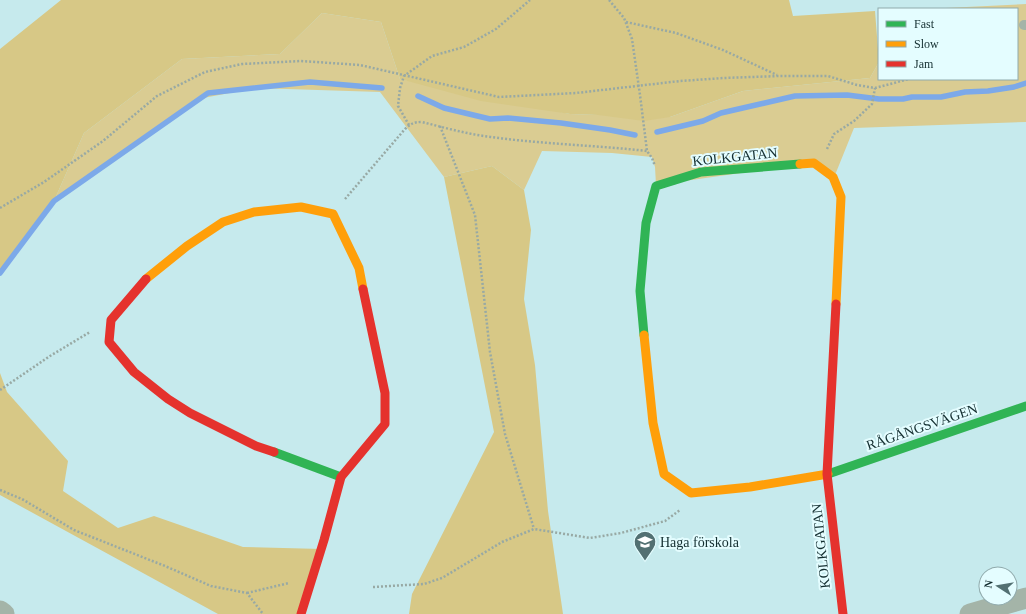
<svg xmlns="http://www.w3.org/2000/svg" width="1026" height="614" font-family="'Times New Roman',serif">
<rect width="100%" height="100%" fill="#c6eaed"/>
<polygon fill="#dacc92" points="1026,4 1026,122 854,128 833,180 811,163 656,185 655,167 652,157 612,153 542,151 524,190 492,166 444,177 380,92 256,88 198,99 54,201 84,133 182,59 280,54 322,13 381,22 400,79 570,114 670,117 743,91 870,78 879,62 879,79 1017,79 1017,9 925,9"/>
<g fill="#d7c886">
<polygon points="61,0 789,0 793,16 875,11 879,62 870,78 743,91 670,117 644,121 598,115 570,114 481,101 400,79 381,22 322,13 280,54 182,59 84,133 54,201 0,273 0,49"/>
<polygon points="492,166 524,190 531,230 524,299 535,365 548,511 563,614 409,614 412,594 494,432 444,177"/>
<polygon points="0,373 7,392 68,461 63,491 118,528 154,516 243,547 322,549 299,614 218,614 0,495"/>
</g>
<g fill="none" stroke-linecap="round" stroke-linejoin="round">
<g stroke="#7ca9e9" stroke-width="5.5">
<polyline points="418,96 444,108 490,119 508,118 561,123 610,130 635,135"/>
<polyline points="657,132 703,121 721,113 795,96 847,95 879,99 903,99 912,97 941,97 965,92 988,91 1014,87 1026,83"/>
<polyline points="0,273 54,201 208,93 310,82 382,88"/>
</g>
<g stroke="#98a9a4" stroke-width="2.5" stroke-dasharray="2 2" stroke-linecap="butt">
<polyline points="609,0 624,18 632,39 640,95 647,151 652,158 655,166"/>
<polyline points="626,22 676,33 723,50 777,75"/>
<polyline points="409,125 398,106 400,88 404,76 432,56 464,47 496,29 530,0"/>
<polyline points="440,126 475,215 490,352 505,434 534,529"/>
<polyline points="827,149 834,134 854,121 872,104 875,88"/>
<path d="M345 199 405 129C411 124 413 122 422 122 442 127 463 133 484 136 538 144 593 145 647 151"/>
<polyline points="0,208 44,182 103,141 157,96 205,72 242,64 301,61 360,65 499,97 576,93 680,81 724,78 779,76 828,76 857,85 875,88 909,79"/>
<polyline points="0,390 50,356 90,332"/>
<polyline points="0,490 22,499 74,530 165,566 211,586 247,593 263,614"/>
<polyline points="373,587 424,584 442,578 502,542 534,529 590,538 621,533 665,521 680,510"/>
<polyline points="247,593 289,583"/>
</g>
<polyline stroke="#a4b4a8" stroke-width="10" points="1024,25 1026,25"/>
<g stroke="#a4b4a8" stroke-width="21">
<polyline points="0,611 4,614"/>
<polyline points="970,614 1026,598"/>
</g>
<g stroke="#30b455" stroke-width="9">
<polyline points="644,335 640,291 646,223 656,186 701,172 800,164"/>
<polyline points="274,452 341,477"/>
<polyline points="828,474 1026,406"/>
</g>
<g stroke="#ff9f0a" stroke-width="9">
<polyline points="800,164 814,163 833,177 841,197 836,304"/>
<polyline points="146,279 187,246 223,222 254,212 301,207 333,214 359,268 363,289"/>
<polyline points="644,335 653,423 664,474 691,493 750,487 828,474"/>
</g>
<g stroke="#e5322d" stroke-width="9">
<polyline points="146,279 111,320 109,342 134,372 168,399 190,413 256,446 274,452"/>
<polyline points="836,304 827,474 843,614"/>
<polyline points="301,614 324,540 341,477 385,424 385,393 363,289"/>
</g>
</g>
<defs>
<g id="school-pin" transform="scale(1.15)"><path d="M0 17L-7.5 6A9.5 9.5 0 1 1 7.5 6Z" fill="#527072" stroke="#e4fdff"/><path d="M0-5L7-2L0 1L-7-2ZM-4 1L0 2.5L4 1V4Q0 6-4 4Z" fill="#fff"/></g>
</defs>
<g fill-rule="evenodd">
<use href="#school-pin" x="645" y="542"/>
</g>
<g text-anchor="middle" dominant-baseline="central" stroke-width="4" stroke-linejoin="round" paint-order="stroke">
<g font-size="14" fill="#132e30" stroke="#e4fdff">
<text transform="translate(735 157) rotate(-6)">KOLKGATAN</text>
<text transform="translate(922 427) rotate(-19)">RÅGÅNGSVÄGEN</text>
<text transform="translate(821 546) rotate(-96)">KOLKGATAN</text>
</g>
<g font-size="14" fill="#132e30" stroke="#e4fdff" text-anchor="start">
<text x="660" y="542">Haga förskola</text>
</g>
</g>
<rect x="878" y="8" width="140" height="72" fill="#e4fdff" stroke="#90aaac"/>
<rect x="886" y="21" width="20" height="6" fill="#30b455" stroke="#90aaac"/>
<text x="914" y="28" font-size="12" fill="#132e30">Fast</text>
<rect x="886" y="41" width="20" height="6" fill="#ff9f0a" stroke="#90aaac"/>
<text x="914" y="48" font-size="12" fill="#132e30">Slow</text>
<rect x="886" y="61" width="20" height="6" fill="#e5322d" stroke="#90aaac"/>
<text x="914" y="68" font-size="12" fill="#132e30">Jam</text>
<g transform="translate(998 586) rotate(282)"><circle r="19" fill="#e4fdff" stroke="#90aaac"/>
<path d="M0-3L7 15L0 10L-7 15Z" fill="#527072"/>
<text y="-6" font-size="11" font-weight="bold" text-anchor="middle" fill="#132e30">N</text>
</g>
</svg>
